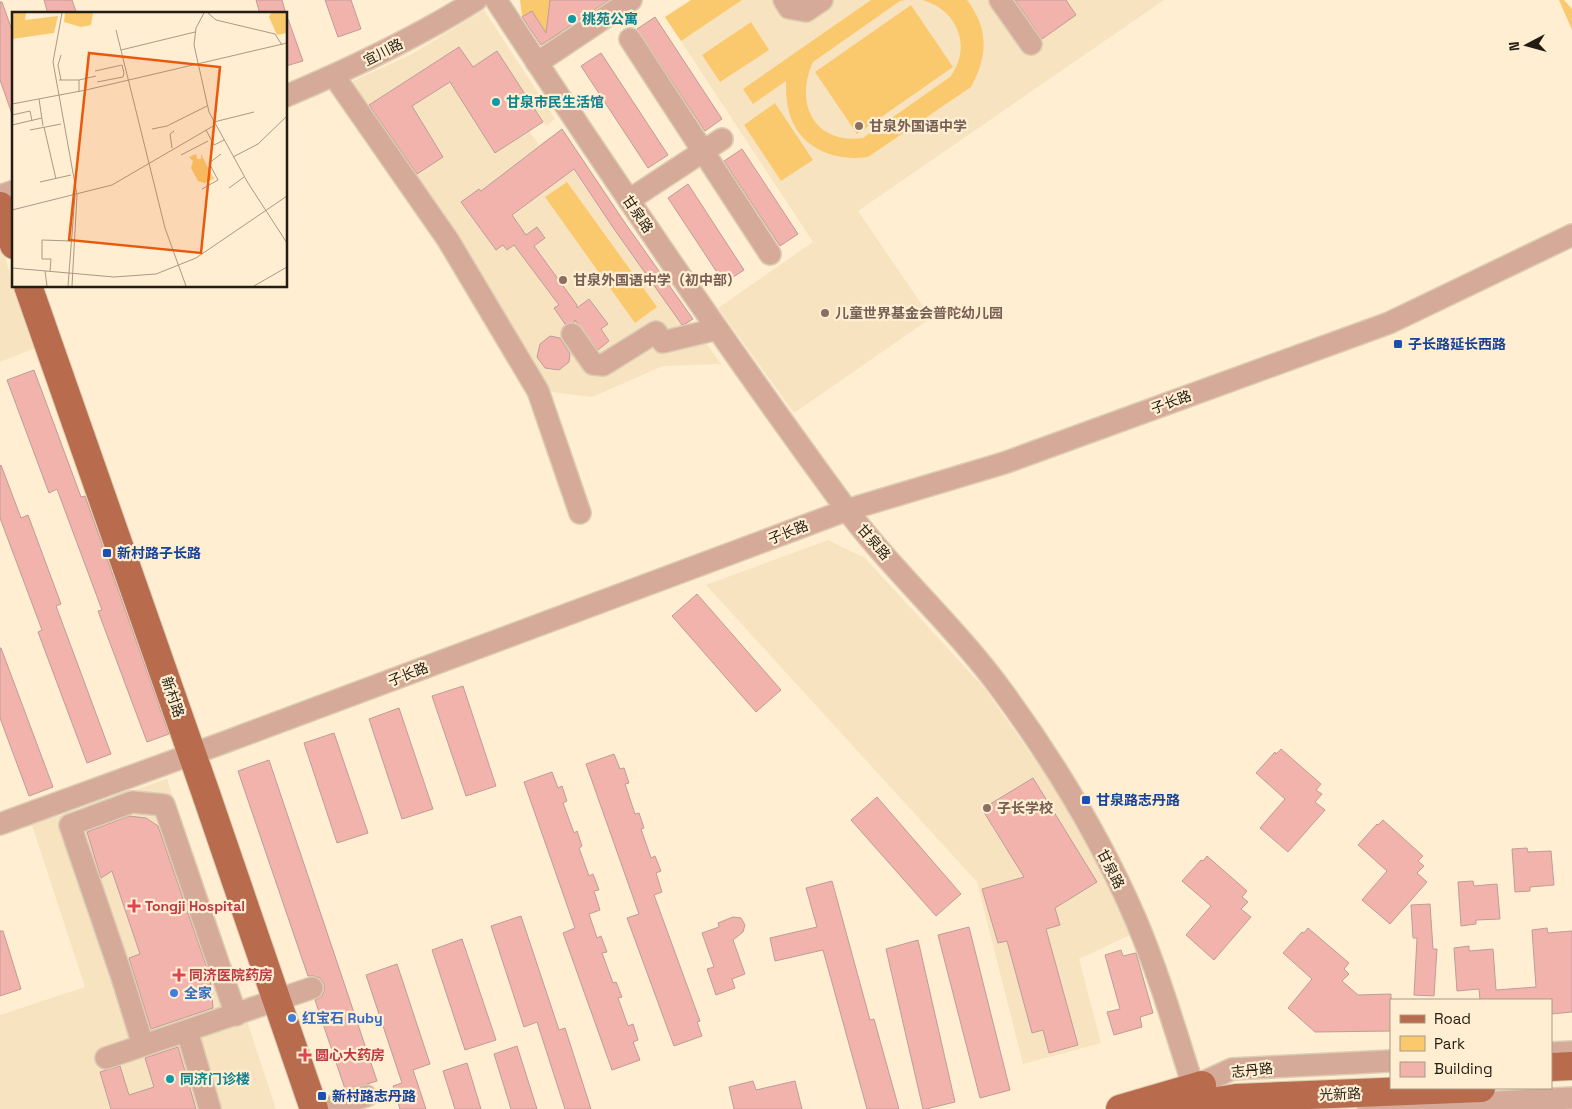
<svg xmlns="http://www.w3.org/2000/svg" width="1572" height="1109" font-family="'Space Grotesk','Noto Sans SC',sans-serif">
<rect width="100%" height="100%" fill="#ffeed2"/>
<g fill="#f8e3c1">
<polygon points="691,0 1164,0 858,211 931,318 794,413 718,308 813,242 665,17"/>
<polygon points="484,10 555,119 546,126 543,122 529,131 537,142 539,145 550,137 682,325 690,320 721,364 663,366 592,397 542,391 344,85 412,54"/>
<polygon points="0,242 14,286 36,348 0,362"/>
<polygon points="828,540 865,558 985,689 1045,774 1086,842 1130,935 1079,959 1101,1043 1023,1064 977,882 706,585"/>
<polygon points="167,779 276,1109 0,1109 0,1015 85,987 32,825"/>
</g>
<g fill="#fbc96d">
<polygon points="520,0 550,0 550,17 564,37 553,44 532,11 522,17"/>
<polygon points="691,0 742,0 681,41 665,17"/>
<path d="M871 0H905L900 1 813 62C794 103 814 145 863 138L950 77C973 47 957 9 922 0H967C989 29 988 56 971 87L868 157C833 162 796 147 788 108 786 99 786 90 786 81L753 104 743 89Z"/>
<polygon points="1559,0 1564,0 1572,9 1572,30"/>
<polygon points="911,5 953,67 857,134 815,72"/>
<polygon points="751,22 769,50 720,82 702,55"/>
<polygon points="775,103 813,160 781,181 744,125"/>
<polygon points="567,182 657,307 635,323 545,197"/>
</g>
<g fill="#f3b3ad" stroke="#be9c99">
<polygon points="44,0 72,0 77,14 48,14"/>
<polygon points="256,0 282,0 286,14 260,14"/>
<polygon points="325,0 351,0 361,29 338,37"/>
<polygon points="550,0 609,0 541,45 522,17 532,11 546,33"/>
<polygon points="1015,0 1066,0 1076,15 1042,39"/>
<polygon points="0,2 2,2 14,36 14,114 12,114 0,80"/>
<polygon points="655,17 722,119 705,131 637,29"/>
<polygon points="288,19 303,61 286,66 286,20"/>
<polygon points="459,47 473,67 497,51 543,122 495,153 450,82 412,106 443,157 417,174 369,105"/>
<polygon points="601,53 668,155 648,168 581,66"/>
<polygon points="562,129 625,223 693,319 685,324 682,325 612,226 574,169 512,215 526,235 537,227 545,238 534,246 577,305 577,308 589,299 608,324 601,329 609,341 598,350 575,320 575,322 565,324 554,308 559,305 514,245 507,250 503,245 496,250 461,202 479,189 481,191"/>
<polygon points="742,149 798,234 780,246 724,161"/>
<polygon points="688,184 744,270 724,283 668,198"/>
<polygon points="550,336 560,338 570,354 569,362 559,370 545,368 537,357 540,344"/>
<polygon points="34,370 81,497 85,496 169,734 147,742 98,611 102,610 57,489 49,493 7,380"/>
<polygon points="1,465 21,518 28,515 61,604 56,606 111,754 87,763 38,632 42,630 0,518 0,466"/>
<polygon points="697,594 781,690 756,712 672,616"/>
<polygon points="0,648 1,648 53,787 29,796 0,718"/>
<polygon points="463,686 496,786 466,796 432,696"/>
<polygon points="399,708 433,809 402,819 369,719"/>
<polygon points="334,733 368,833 337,843 304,743"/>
<polygon points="1281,749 1321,784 1316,790 1322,794 1315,802 1325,810 1288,852 1260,828 1285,799 1256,773 1275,752 1276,754"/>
<polygon points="614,754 620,769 624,768 629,783 625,784 635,814 639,813 644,828 641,829 651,858 655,856 661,871 656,873 662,892 654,895 700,1021 697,1022 702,1036 674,1046 627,918 639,914 586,764"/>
<polygon points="269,760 377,1081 367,1084 345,1089 315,1000 322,996 324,991 324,984 320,978 314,976 308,976 238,771"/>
<polygon points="552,772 558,788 562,786 567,801 563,803 574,833 577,831 582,846 579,848 589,876 593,874 599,890 594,891 600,910 589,914 597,938 601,936 607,952 602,953 613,983 616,982 622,997 618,998 628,1026 633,1024 638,1040 633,1042 640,1060 612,1070 563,933 575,928 524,782"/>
<polygon points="1033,778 1097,882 1055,908 1060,925 1046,929 1078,1045 1049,1053 1043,1030 1032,1033 1007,941 998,943 982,889 1024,877 982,809"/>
<polygon points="877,797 961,894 936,916 851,820"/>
<polygon points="129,816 146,818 158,826 210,977 213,1008 151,1029 129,958 140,954 112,871 101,878 87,832"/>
<polygon points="1383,820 1423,856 1418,861 1424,866 1417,873 1427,882 1390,924 1362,900 1387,871 1358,845 1377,824 1378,825"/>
<polygon points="1527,848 1528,852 1551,851 1554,885 1530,887 1530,891 1515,892 1512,849"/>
<polygon points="1207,856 1247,891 1242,897 1248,902 1241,909 1251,917 1214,960 1186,935 1211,906 1182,881 1201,860 1203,861"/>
<polygon points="832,881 870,1020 874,1019 899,1109 867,1109 823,950 775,961 770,938 817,927 806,888"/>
<polygon points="1473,881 1474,886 1497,884 1500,919 1476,920 1476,924 1461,926 1458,882"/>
<polygon points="1430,904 1433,949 1437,949 1434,996 1414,995 1417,938 1413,938 1411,905"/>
<polygon points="521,916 559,1030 565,1028 591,1109 565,1109 537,1022 524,1027 491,926"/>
<polygon points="733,917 741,918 745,925 743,932 733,940 745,974 732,979 735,988 716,995 707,969 714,967 702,933 719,927 718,923"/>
<polygon points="969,927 1010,1090 980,1098 938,935"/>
<polygon points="1308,928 1349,963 1344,969 1349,974 1342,981 1358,995 1391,994 1391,1031 1315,1032 1288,1008 1312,979 1283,953 1302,932 1304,933"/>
<polygon points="1547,928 1548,933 1572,931 1572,1012 1551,1014 1551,1000 1480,1000 1479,989 1457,991 1454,948 1469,946 1469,951 1493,949 1496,990 1536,987 1532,930"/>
<polygon points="0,931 3,931 21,989 0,996"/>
<polygon points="462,939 496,1040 465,1050 432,950"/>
<polygon points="918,940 955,1102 926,1109 923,1109 886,949"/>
<polygon points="1121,950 1123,956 1136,953 1153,1013 1140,1017 1142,1027 1114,1035 1107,1012 1120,1009 1105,955"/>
<polygon points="397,964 430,1064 413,1070 426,1109 400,1109 393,1086 402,1083 366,975"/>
<polygon points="517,1046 537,1109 511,1109 494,1054"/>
<polygon points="178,1047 196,1109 111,1109 100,1072 120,1066 129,1095 154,1087 145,1058"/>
<polygon points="467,1063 481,1109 455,1109 443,1071"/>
<polygon points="753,1081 756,1090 795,1081 802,1109 734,1109 729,1087"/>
</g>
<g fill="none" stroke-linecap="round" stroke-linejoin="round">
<g stroke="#dcccb3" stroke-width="24">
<g id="minor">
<path d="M496 0C608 172 723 341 844 506 893 572 955 626 1003 692 1055 763 1101 839 1136 920 1161 979 1178 1040 1198 1101"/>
<polyline points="784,0 789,8 806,11 822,0"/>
<polyline points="1000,0 1031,44"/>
<polyline points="630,39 770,254"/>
<polyline points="537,63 631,0"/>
<polyline points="334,76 448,240 538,391 580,513"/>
<path d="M286 96C352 68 416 38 476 0"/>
<polyline points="0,196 14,191"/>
<polyline points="629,200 722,139"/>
<polyline points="572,334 593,364 603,365 656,332 663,342 717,329"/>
<polyline points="0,824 228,741 847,510 1004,463 1389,323 1572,235"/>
<polyline points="187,1031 210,1109"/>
<polyline points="143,1045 121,974 70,825 132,802 164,805 236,1015"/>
<polyline points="1551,1053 1572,1052"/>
<polyline points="106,1058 312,988"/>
<polyline points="1193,1087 1232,1069 1391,1061"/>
<polyline points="325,1109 366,1096"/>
<polyline points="1368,1109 1572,1098"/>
</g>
</g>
<g stroke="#dcccb3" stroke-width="30">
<g id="major">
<polyline points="0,206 14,245"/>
<polyline points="28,286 205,791 314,1109"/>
<polyline points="1551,1067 1572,1066"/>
<polyline points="1120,1109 1202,1085"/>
<polyline points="1180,1109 1199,1104 1236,1098 1481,1088"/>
</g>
</g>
<use href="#minor" stroke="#d5aa98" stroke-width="21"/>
<use href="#major" stroke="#b86c4d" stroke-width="28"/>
</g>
<g fill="#0f9aa8" stroke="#ffeed2" stroke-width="2">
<circle cx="572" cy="19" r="5"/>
<circle cx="496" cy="102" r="5"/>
<circle cx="170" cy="1079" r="5"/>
</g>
<g fill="#8d6e63" stroke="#ffeed2" stroke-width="2">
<circle cx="859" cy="126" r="5"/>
<circle cx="563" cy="280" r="5"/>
<circle cx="825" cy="313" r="5"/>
<circle cx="987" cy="808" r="5"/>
</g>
<g fill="#1a4fb4" stroke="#ffeed2" stroke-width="2">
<rect x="1393" y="339" width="10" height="10" rx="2.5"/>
<rect x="102" y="548" width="10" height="10" rx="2.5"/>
<rect x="1081" y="795" width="10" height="10" rx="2.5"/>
<rect x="317" y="1091" width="10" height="10" rx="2.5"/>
</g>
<g fill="#e0444e" stroke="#ffeed2" stroke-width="2">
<path d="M131.5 898.5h5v5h5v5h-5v5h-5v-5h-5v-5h5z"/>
<path d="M176.5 967.5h5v5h5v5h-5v5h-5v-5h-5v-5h5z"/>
<path d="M302.5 1047.5h5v5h5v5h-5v5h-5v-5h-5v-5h5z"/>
</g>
<g fill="#3f7fe0" stroke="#ffeed2" stroke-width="2">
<circle cx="174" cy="993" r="5"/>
<circle cx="292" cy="1018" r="5"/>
</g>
<g text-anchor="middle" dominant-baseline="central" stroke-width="4.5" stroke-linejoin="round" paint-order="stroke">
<g font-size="14" font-weight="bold" fill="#0d838f" stroke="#ffeed2" text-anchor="start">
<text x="582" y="19">桃苑公寓</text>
<text x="506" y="102">甘泉市民生活馆</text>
<text x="180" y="1079">同济门诊楼</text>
</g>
<g font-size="14" fill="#221c12" stroke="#ffeed2">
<text transform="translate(383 52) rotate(-27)">宜川路</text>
<text transform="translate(638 214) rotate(56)">甘泉路</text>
<text transform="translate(1171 402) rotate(-20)">子长路</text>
<text transform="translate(788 532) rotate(-21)">子长路</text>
<text transform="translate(874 542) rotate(49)">甘泉路</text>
<text transform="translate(408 674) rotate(-21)">子长路</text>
<text transform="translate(173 697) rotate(71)">新村路</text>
<text transform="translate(1111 869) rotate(63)">甘泉路</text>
<text transform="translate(1252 1070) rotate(-6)">志丹路</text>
<text transform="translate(1340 1094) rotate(-2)">光新路</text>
</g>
<g font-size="14" font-weight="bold" fill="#785e54" stroke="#ffeed2" text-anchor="start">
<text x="869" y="126">甘泉外国语中学</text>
<text x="573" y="280">甘泉外国语中学（初中部）</text>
<text x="835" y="313">儿童世界基金会普陀幼儿园</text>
<text x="997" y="808">子长学校</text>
</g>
<g font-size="14" font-weight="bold" fill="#164399" stroke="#ffeed2" text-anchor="start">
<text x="1408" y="344">子长路延长西路</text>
<text x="117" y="553">新村路子长路</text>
<text x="1096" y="800">甘泉路志丹路</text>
<text x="332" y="1096">新村路志丹路</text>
</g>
<g font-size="14" font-weight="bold" fill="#be3a42" stroke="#ffeed2" text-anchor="start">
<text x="145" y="906">Tongji Hospital</text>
<text x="189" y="975">同济医院药房</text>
<text x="315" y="1055">圆心大药房</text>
</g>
<g font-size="14" font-weight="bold" fill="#366cbe" stroke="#ffeed2" text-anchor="start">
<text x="184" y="993">全家</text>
<text x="302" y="1018">红宝石 Ruby</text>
</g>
</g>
<g transform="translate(12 12)">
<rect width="275" height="275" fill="#ffeed2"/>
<path d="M0 1H14L13 8 46 4 42 21 0 27ZM53 1H81L79 13 69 15 52 10ZM259 1H275V21L265 23 257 5ZM184 142 185 147H189V142L202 167 192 171 186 169 179 156 181 149 177 145Z" fill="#fbc96d"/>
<path fill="none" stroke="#a79a85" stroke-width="1" d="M50 1 41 50 65 183 60 274M192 1 184 16 182 33 197 100 236 171 275 231M196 1 204 8 263 22 270 33M104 18 153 216 174 274M109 38 183 20M49 43 46 53 49 68M83 59 110 53 112 61 111 65 85 70M47 68H67M67 80V68L84 64M27 87 31 114M0 92 74 78 275 31M0 103 18 99 20 109M202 110 242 100M0 113 30 106M32 115 44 167M140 117 155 114 195 94M18 118 49 112M194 118 202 133 212 128M160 136 158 122 162 119M169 143 196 129M221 145 246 132 275 104M28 170 59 163M217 176 232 165M190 177 206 168 197 151 209 142M0 198 100 173 203 113M0 256 102 265 144 262 184 246 275 184M33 259 35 274M38 259 39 247H30V228L59 229M56 274 63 183M242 274 275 255"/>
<path fill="#e8590c" fill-opacity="0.15" stroke="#e8590c" stroke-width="2.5" d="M77 41 208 55 189 241 57 228Z"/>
<rect width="275" height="275" fill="none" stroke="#221c12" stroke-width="2.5"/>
</g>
<rect x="1390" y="999" width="162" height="90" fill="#ffeed2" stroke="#a79a85"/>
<rect x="1400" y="1015" width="25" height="8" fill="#b86c4d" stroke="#a79a85"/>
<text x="1434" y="1024" font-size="15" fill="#221c12">Road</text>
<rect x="1400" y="1036" width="25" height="15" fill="#fbc96d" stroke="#a79a85"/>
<text x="1434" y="1049" font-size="15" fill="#221c12">Park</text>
<rect x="1400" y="1062" width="25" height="15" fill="#f3b3ad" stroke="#a79a85"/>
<text x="1434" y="1074" font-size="15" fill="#221c12">Building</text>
<g transform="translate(1527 45) rotate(264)" stroke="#ffeed2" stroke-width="4" paint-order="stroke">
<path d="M0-4L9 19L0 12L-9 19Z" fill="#221c12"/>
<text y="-8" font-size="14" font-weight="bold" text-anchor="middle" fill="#221c12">N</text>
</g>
</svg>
